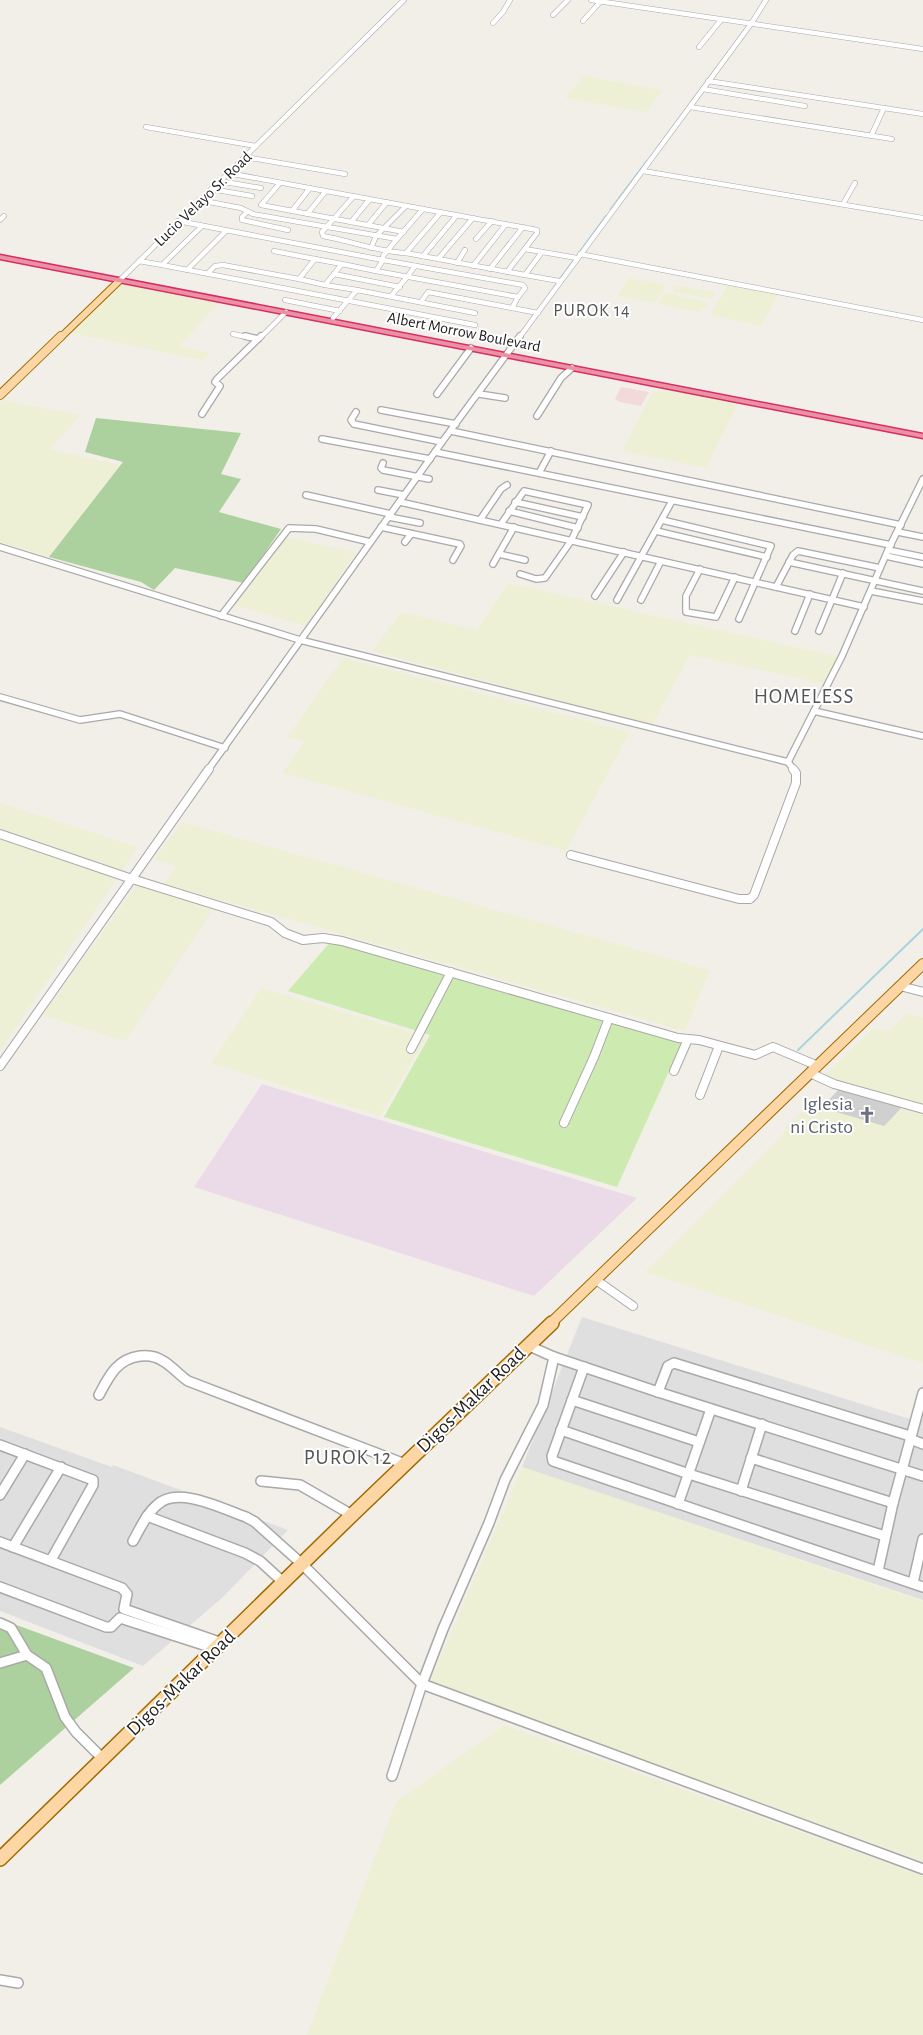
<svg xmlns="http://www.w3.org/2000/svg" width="923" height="2035" font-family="'Alegreya Sans',sans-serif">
<rect width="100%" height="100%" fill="#f2efe9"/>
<g fill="#e0dfdf">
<polygon points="582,1317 913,1420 923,1383 923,1600 522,1467"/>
<polygon points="0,1427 112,1467 113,1465 288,1530 223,1597 143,1666 0,1611"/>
</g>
<polygon fill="#f2dad9" points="621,387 649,392 641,406 620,402 615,399"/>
<polygon fill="#ebdbe8" points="262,1084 637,1198 534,1296 194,1187"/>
<polygon fill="#d0d0d0" points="841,1087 903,1106 884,1127 821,1108"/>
<g fill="#eef0d5">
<polygon points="584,76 663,90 646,112 565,98"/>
<polygon points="629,278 666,285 655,303 617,296"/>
<polygon points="122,281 221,301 179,346 209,353 202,360 70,333"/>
<polygon points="729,283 778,295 761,326 710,315"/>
<polygon points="673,285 716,292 711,299 674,292"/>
<polygon points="665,292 709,303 700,312 658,304"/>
<polygon points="665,389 738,403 706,468 622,451 653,391 663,392"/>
<polygon points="2,400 81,415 50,449 120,465 49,557 0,542 0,402"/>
<polygon points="284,537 356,552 307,626 232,605"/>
<polygon points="508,583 840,657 826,684 690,655 652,725 372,651 401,612 477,630"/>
<polygon points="343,658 630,732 566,851 282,773 304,742 287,737"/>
<polygon points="0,803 138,847 0,1051"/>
<polygon points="182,822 710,970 685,1031 164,884 176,866 154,859"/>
<polygon points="136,886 214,908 125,1041 42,1015"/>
<polygon points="261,988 427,1037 380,1116 211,1063"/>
<polygon points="907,1013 923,1017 923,1363 645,1272 788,1129 785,1128 809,1104 884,1126 903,1107 819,1080 874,1028 887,1032"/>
<polygon points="522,1467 923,1601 923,1861 429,1684"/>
<polygon points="504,1725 923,1876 923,2035 307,2035 396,1802"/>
</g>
<polygon fill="#cdebb0" points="332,940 684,1038 617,1187 384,1117 430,1035 288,991"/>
<g fill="#add19e">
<polygon points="96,418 241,433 221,474 241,479 219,512 281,529 244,583 175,568 154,590 141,582 49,557 123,462 85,452"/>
<polygon points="0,1619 134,1668 0,1785"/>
</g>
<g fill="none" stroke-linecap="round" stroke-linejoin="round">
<g stroke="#aad3df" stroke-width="1">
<polyline points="379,21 401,0"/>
<polyline points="649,158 747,26"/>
<polyline points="610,209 647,160"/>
<polyline points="576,256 606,215"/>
<polyline points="123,274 155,243"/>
<polyline points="559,279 574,259"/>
<polyline points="547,297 557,282"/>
<polyline points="60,334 69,325"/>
</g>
<g stroke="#aad3df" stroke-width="2">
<polyline points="11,1044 41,1001"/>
<polyline points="798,1050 923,929"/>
</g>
<g stroke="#a9a9a9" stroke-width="5.5">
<g id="minor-far3">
<polyline points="591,0 923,49"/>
<polyline points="553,15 568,0"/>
<polyline points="583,21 601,1"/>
<polyline points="493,23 503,12 510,0"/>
<polyline points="699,47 721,20"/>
<polyline points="708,81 923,114"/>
<polyline points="703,89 805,106"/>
<polyline points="690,107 892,139"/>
<polyline points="146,127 256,146"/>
<polyline points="871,136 884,108"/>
<polyline points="245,157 345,174"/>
<polyline points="643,171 923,218"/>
<polyline points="228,173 537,230 537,233 507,272"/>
<polyline points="219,181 261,188"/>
<polyline points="280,183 261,205 404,232"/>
<polyline points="211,189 252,196"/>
<path d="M354 196 322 232 323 236C351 241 378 252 406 253L525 275 542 252"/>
<polyline points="199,200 241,208 253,214 397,239 423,209"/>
<polyline points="843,204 855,183"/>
<polyline points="292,211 310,188"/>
<polyline points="247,212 242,217 242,220 288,230"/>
<polyline points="307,214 326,191"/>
<polyline points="0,220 4,216"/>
<polyline points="178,221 383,260 383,256 397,239"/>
<polyline points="351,222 370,199"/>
<polyline points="368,225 387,202"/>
<polyline points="202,226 162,265 475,325"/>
<polyline points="476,239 492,221"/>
<polyline points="371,248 376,236 406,206"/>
<polyline points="525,249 577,258"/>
<polyline points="274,251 315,259"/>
<polyline points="406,253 441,212"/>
<polyline points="580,254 923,320"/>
<polyline points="423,256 457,215"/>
<polyline points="438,259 473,218"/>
<polygon points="383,260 523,285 525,288 518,297 376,271"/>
<polyline points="139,261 162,265"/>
<polyline points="457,263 465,250"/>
<polyline points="473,266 506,224"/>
<polyline points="490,269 523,227"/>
<polyline points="187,270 226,231"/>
<polyline points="208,273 215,266 223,265 299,279"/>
<polyline points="334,274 400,287"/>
<polyline points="525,275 559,281"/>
<polyline points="407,277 415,266"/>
<polyline points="119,281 404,0"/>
<polyline points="325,285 299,279 315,259 342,264"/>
<polyline points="357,290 325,285 342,264 376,271"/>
<polyline points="391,296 407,277"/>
<polyline points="285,300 340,311"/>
<polyline points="421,302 428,292 512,308 518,297"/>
<polyline points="512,308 538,313"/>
<polyline points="333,318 357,290 475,313"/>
<polyline points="233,334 251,338"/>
<polyline points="260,338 286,312"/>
<polyline points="519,338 751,24 766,0"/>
</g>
</g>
<g stroke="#a9a9a9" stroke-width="8">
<g id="minor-far2">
<polyline points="245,336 258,339"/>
<polyline points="437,394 471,348"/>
<polyline points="479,394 505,398"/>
<polyline points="381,410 456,424"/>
<polyline points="356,412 351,420 354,424 442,442"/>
<polyline points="202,414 220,386 215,382 217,379 261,336"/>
<polyline points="537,416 561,378 572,368"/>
<polyline points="451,431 901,525"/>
<polyline points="322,439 430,459"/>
<polyline points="435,452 891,545"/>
<polyline points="383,463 381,468 383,470 429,479"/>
<polyline points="539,473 551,451"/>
<polyline points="378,490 404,495"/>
<polyline points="306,495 391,514"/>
<polyline points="400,502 864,607"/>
<polyline points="515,502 583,517"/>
<polyline points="509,511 578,528"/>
<polyline points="389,517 420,523"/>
<polyline points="480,520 501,489 507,485"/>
<polyline points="662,520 771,546 739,619"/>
<polyline points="501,524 524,491 588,505 571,541 545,578 536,579 520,574"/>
<polyline points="381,527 460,544 461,546 453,560"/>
<polyline points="656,531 767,557"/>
<polyline points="898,532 923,537"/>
<polyline points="405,542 411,534"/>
<polyline points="0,547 300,640 788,762 794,770"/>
<polyline points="888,550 923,557"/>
<polyline points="499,554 525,560"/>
<polyline points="886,556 923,564"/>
<polyline points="789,562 923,591"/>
<polyline points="493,564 514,527"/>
<polyline points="700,569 686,596 686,612 716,617 735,577"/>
<polyline points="776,587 793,555 798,551 880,568"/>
<polyline points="871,591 923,601"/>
<polyline points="595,596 624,552"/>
<polyline points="617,600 672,501"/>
<polyline points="641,600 661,561"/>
<polyline points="221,616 289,528 316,529 370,542"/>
<polyline points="795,631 810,594"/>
<polyline points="819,631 843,573"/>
<polyline points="0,697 80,720 120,714 225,748"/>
<polyline points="814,711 923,736"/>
<polyline points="788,762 842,656 888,550 923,479"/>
<polyline points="208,770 442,442 520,336"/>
</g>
</g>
<g stroke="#a9a9a9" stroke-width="10">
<g id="minor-far1">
<polyline points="0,834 132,879 271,922 285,933 303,940 323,938 342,941 678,1038 699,1040 755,1055 773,1047 818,1066"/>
<polyline points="571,855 739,899 750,899 754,895 796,783 796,773 793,769"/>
<polyline points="900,986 923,992"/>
<polyline points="411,1049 451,972"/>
<polyline points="0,1066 209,769"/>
<polyline points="674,1071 688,1039"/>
<polyline points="810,1073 834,1084 923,1109"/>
<polyline points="700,1095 719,1046"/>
<polyline points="564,1123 594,1057 609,1018"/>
<polyline points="596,1280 633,1306"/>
</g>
</g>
<g stroke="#a9a9a9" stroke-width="12">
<g id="minor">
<polyline points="527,1345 554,1357 658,1392 923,1476"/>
<polyline points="584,1367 552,1456 553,1461 923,1587"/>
<polyline points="658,1392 668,1366 674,1363 910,1436"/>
<path d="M99 1395C109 1376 117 1359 140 1356 148 1355 156 1356 163 1361 172 1366 179 1375 188 1381L405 1464"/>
<polyline points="572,1400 699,1442"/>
<polyline points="561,1430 689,1474 885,1536"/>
<polyline points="910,1439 923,1444"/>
<polyline points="0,1445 93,1480 93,1485 51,1560"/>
<polyline points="751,1458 893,1503"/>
<polyline points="261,1481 300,1485 352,1515"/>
<polyline points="741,1491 762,1424"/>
<polyline points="0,1495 25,1454"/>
<polyline points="678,1504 711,1409"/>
<polyline points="147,1516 245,1553 260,1561 283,1582"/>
<path d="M133 1541C140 1529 146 1514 157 1505 177 1485 223 1509 246 1517L255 1522 302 1564 422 1684 923 1869"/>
<polyline points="0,1542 122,1588 127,1594 124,1609 222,1643"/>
<polyline points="13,1547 61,1467"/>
<polyline points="878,1571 893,1503 923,1393"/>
<polyline points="913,1583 923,1539"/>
<polyline points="0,1587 106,1627 111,1627 120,1618 216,1649"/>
<polyline points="0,1623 11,1628 27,1655 46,1668 65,1717 76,1732 104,1760"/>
<polyline points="0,1663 27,1655"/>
<polyline points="392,1776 422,1684 443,1629 489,1523 505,1480 543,1405 554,1357"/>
<polyline points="0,1980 18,1983"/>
</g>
</g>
<g stroke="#a06b00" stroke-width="8">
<polyline id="major-far3" points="60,338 119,281"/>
</g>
<g stroke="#a06b00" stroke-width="10">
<polyline id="major-far2" points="0,395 61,336"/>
</g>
<g stroke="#a06b00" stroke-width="12">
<polyline id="major-far1" points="550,1324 923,964"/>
</g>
<g stroke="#a06b00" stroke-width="16">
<polyline id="major" points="0,1859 352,1515 552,1323"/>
</g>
<g stroke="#dc2a67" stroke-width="3">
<polygon id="highway" points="0,255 923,434 923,438 0,259"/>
</g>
<use href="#minor-far3" stroke="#fff" stroke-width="4.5"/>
<use href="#minor-far2" stroke="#fff" stroke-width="5.5"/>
<use href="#minor-far1" stroke="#fff" stroke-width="8"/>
<use href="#minor" stroke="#fff" stroke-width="9"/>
<use href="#major-far3" stroke="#fcd6a4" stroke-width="6"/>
<use href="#major-far2" stroke="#fcd6a4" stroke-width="8"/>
<use href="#major-far1" stroke="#fcd6a4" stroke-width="10"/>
<use href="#major" stroke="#fcd6a4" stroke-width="13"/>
<use href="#highway" fill="#e892a2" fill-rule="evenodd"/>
</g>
<defs>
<g id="church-bare" transform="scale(1.35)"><path d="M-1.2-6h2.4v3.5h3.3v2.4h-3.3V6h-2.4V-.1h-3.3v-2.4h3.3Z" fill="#6b7280" stroke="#fff" stroke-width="2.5" paint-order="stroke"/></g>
</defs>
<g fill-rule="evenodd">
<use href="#church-bare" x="867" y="1115"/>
</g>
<g text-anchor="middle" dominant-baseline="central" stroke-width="4" stroke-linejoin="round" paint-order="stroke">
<g font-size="16" fill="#222" stroke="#fff">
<text transform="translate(203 199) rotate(-44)">Lucio Velayo Sr. Road</text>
<text transform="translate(464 332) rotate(11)">Albert Morrow Boulevard</text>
</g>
<g font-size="18" letter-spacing="1" fill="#555" stroke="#fff">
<text x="592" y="311">PUROK 14</text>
</g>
<g font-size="20" fill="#5b616d" stroke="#fff" text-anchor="end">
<text x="853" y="1104">Iglesia<tspan x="853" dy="23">ni Cristo</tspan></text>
</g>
<g font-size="20" fill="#222" stroke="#fff">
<text transform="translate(471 1400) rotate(-44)">Digos-Makar Road</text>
<text transform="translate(181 1683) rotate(-44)">Digos-Makar Road</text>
</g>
<g font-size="21" letter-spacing="1" fill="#555" stroke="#fff">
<text x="804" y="696">HOMELESS</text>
<text x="348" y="1457">PUROK 12</text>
</g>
</g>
</svg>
